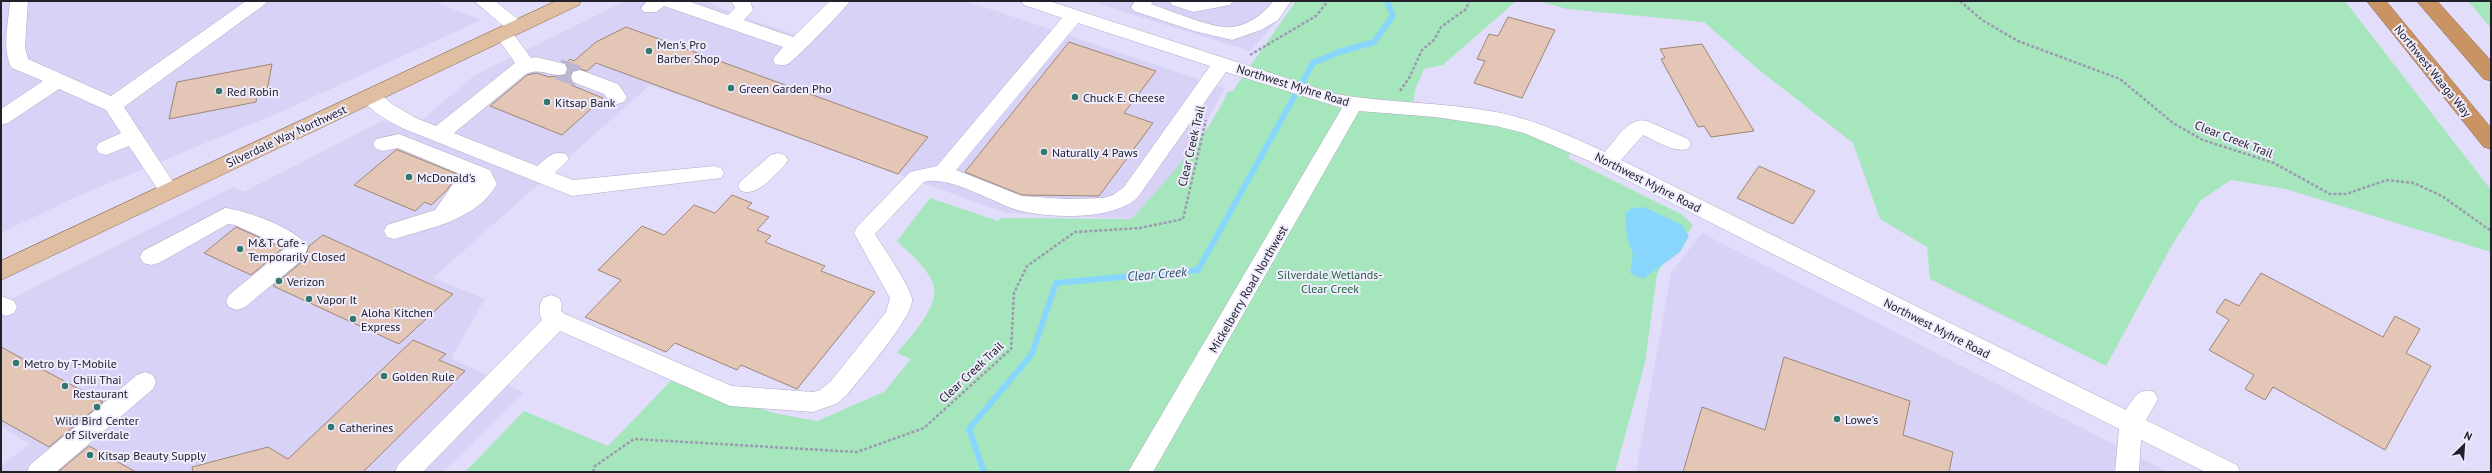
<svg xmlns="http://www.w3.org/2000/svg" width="2492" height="473" font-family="'PT Sans',sans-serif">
<rect width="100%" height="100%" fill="#e2ddfa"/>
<g fill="#d8d2f6">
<polygon points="1,1 433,1 481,20 285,110 71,199 1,233"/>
<polygon points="626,1 707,1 732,13 811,40 849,1 966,1 1225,88 1160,205 1132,219 1006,213 650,85 433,278 485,299 451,358 524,393 443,472 1,472 1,466 30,444 1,427 1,304 233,187 244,192 384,120 409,131 475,75"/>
<polygon points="1089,1 1292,1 1279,19 1250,51"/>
<polygon points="1702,233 2168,472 1636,472 1671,273"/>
</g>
<g fill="#a6e6bc">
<path d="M1296 1H1516L1443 65 1424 69 1415 90 1413 108 1435 110 1574 146 1568 158 1681 214 1693 225 1684 239 1667 256 1657 274 1645 363 1615 472H465L524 411 608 446 672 380 774 413 817 421 884 392 911 359 897 353C910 337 941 305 933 284 927 267 909 253 897 241L930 198 998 221 1001 218 1132 219C1166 179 1207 139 1228 91L1232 92Z"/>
<polygon points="1538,1 2345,1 2491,190 2491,252 2286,189 2231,180 2201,200 2172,245 2106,366 1930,279 1927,247 1880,219 1853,143 1759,70 1704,22 1567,9"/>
<polygon points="2468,1 2491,1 2491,28"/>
</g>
<polygon fill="#89d6fd" points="1644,207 1682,225 1689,236 1680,252 1643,279 1630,273 1633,254 1627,238 1625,213 1632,208"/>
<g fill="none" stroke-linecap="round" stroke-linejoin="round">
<polyline stroke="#89d6fd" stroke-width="6" points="984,472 969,429 1032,354 1056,283 1198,270 1313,63 1339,52 1374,42 1393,16 1387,1"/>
</g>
<g fill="#e3c6b6" stroke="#9f8576">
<polygon points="1508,17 1555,30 1522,98 1474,83 1485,61 1477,59 1489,34 1498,36"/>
<polygon points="626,27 928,137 898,174 596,63 587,71 580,69 573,71 570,76 573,83 571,85 603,98 562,135 490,106 527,75 537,73 549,77 565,75 568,70 566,63 570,59 574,61 596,42"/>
<polygon points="1069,42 1156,71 1124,113 1153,123 1099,196 1022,195 965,172"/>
<polygon points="1702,44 1754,131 1711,137 1704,126 1698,127 1661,59 1665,58 1660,49"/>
<polygon points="272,64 267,91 257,93 256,102 169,119 177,82"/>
<polygon points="396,150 398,150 457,174 448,183 451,184 447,190 431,205 425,202 415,211 354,185"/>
<polygon points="1759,166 1815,191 1793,224 1737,198"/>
<polygon points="732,195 752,203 747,208 769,217 757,230 771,236 765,242 825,266 821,271 875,292 797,389 741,365 737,370 675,343 666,352 585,317 621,280 598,270 642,226 664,235 694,205 715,213"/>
<polygon points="236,227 283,248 251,275 204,253"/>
<polygon points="323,235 430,284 453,294 399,344 273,286 304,260 309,246"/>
<polygon points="2261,273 2383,337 2395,316 2420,329 2406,353 2431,366 2385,450 2273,387 2265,400 2245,389 2254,375 2209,350 2229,320 2216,312 2225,299 2239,306"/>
<polygon points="413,340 446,354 439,360 465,371 363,472 193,472 192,467 268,447 288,459"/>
<polygon points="1,347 103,402 49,447 1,420"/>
<polygon points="1784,357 1910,401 1903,435 1953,452 1949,472 1683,472 1702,407 1765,430"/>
<polygon points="89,446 136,472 58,472"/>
</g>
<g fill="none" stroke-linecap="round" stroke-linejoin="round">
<polyline stroke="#bcb7d0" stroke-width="21" stroke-dasharray="21 10" stroke-linecap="butt" points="558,69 580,77"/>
<g stroke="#aeaac5" stroke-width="1">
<g id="minor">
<path d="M10 1H28L25 48 28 59 111 96 246 1H267L264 5 124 107 179 191 176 196 169 199 162 196 129 146 106 155 99 153 96 148 99 143 121 133 106 110 59 89 8 123 1 125V109L43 81 12 68C1 49 9 21 10 1Z"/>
<path d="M474 1H495L523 23 526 27 523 31 512 32 531 58 536 57 565 64 567 69 565 74C550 78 543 67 526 74L454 133 537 166C547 158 553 150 566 154L569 159 555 173 573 180 714 166 721 168 724 173 721 178 572 196 402 128C388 120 370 112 361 97L364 92 371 90 378 92 392 104 416 118 436 126 515 63 494 33 497 29 506 28Z"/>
<path d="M647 1H688L728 15 735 8 731 1H750L753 10 744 20 793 37 830 1H850C845 9 795 60 788 64 783 66 780 65 775 64L773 59 783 47 664 6 656 12H644L641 8Z"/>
<path d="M1021 1H1049L1335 94C1388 103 1442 102 1496 112 1533 119 1570 136 1605 152 1616 140 1629 116 1647 121L1688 139 1691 144 1688 149C1674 153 1656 141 1643 135L1621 160 2126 410C2134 398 2138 387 2154 392L2158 399 2146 420 2237 465 2240 472H2205L2141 440 2139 472H2115L2119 429 1589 161 1524 133 1496 126 1435 117 1359 111 1153 472H1128L1342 108 1226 72 1138 197C1115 221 1045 219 1014 209 991 201 947 175 924 182L875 234C883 247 910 286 912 299 914 317 860 378 847 395L836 404 813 412 730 406 560 331 423 472H395L398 465 542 320C538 312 539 306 543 298L551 295 559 298 562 304 561 311 565 314 732 386 813 392 820 390 831 381 886 312 890 298 854 233 857 227 910 172 937 166 1062 18 1024 5ZM1078 23 1210 66 1124 187 1113 195 1104 198 1067 199 1022 196 956 170Z"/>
<path d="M1135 1H1153L1151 4C1169 10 1216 30 1232 27 1248 25 1264 14 1273 1H1291L1278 20 1261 30 1232 40 1194 31 1134 11 1131 7Z"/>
<polygon points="1169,1 1233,1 1230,5 1193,12 1172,5"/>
<polygon points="580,70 618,84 627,97 624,102 617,104 610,102 604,94 573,82 571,77 573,72"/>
<path d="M399 134 490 170 497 184C477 220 430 228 394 239L387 237 384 231 387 225 435 210 460 174 398 148 383 151 376 149 373 144 376 139Z"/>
<path d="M778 153 785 155 788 160 785 165C773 176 758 197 741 191L738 186 741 181 771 155Z"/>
<path d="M225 208C246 210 298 229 308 247L303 259 245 307 237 310 229 307 226 301 229 295 286 248 235 225 228 224 159 263 151 265 143 263 140 257 143 251Z"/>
<polygon points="1,296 14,301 17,307 14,313 6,316 1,314"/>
<polygon points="145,372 153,375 156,382 153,389 56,472 27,472 30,465 137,375"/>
</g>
</g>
<g stroke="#8f6b4f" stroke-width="1">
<polygon id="major" points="556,1 581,1 579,5 1,280 1,261"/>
</g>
<g stroke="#8f6b4f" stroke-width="1">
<g id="highway">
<polygon points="2367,1 2386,1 2491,128 2491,149 2484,147"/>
<polygon points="2417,1 2437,1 2491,61 2491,81 2484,79"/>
</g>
</g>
<g stroke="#9d99b0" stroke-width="2.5" stroke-dasharray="3 2" stroke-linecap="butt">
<polyline points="1960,1 1982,20 2018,41 2120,79 2173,123 2203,140 2274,163 2330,194 2346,194 2387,180 2414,183 2442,196 2491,231"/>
<polyline points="1250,55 1316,16 1328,1"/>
<polyline points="1400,91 1409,78 1422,50 1434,40 1441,27 1466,9 1469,1"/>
<polyline points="593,472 595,466 634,439 857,452 924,428 1011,349 1014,293 1027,266 1075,232 1140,228 1183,219 1206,120"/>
</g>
<use href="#minor" fill="#fff" fill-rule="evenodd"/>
<use href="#major" fill="#dfbea1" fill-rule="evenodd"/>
<use href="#highway" fill="#c99363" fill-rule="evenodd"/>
</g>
<g fill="#32776b" stroke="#efecfe" stroke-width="1.5">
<circle cx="649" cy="51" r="4"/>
<circle cx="731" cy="88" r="4"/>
<circle cx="219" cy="91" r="4"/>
<circle cx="1075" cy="97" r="4"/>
<circle cx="547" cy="102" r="4"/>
<circle cx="1044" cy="152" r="4"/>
<circle cx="409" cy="177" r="4"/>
<circle cx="240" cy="249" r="4"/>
<circle cx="279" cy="281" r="4"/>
<circle cx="309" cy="299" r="4"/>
<circle cx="353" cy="319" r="4"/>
<circle cx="16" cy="363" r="4"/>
<circle cx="384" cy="376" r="4"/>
<circle cx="65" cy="386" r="4"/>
<circle cx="97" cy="407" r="4"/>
<circle cx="1837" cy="419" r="4"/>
<circle cx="331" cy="427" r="4"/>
<circle cx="90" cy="455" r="4"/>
</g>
<g text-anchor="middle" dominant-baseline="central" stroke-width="4" stroke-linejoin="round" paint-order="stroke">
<g font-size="12" fill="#22202a" stroke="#efecfe" text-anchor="start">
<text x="657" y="44">Men's Pro<tspan x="657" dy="14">Barber Shop</tspan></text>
<text x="739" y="88">Green Garden Pho</text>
<text x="227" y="91">Red Robin</text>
<text x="1083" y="97">Chuck E. Cheese</text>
<text x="555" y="102">Kitsap Bank</text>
<text x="1052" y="152">Naturally 4 Paws</text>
<text x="417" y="177">McDonald's</text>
<text x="248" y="242">M&amp;T Cafe -<tspan x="248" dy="14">Temporarily Closed</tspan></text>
<text x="287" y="281">Verizon</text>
<text x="317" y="299">Vapor It</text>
<text x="361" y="312">Aloha Kitchen<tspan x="361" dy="14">Express</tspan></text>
<text x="24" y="363">Metro by T-Mobile</text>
<text x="392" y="376">Golden Rule</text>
<text x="73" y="379">Chili Thai<tspan x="73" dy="14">Restaurant</tspan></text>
<text x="1845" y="419">Lowe's</text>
<text x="97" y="420" text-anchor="middle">Wild Bird Center<tspan x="97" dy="14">of Silverdale</tspan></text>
<text x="339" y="427">Catherines</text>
<text x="98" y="455">Kitsap Beauty Supply</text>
</g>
<g font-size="12" fill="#22202a" stroke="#efecfe">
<text transform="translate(2433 71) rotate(51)">Northwest Waaga Way</text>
<text transform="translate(1293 85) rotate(17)">Northwest Myhre Road</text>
<text transform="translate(286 136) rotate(-25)">Silverdale Way Northwest</text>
<text transform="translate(2234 139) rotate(21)">Clear Creek Trail</text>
<text transform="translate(1191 146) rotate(-77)">Clear Creek Trail</text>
<text transform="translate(1648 182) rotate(27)">Northwest Myhre Road</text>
<text transform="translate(1248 289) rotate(-60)">Mickelberry Road Northwest</text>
<text transform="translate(1937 328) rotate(27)">Northwest Myhre Road</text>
<text transform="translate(971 372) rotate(-43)">Clear Creek Trail</text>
</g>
<g font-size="12" fill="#23623e" stroke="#efecfe">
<text x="1330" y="274">Silverdale Wetlands-<tspan x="1330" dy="14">Clear Creek</tspan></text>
</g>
<g font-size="13" font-style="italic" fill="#244f64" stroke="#efecfe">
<text transform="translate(1157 274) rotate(-5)">Clear Creek</text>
</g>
</g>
<rect width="2492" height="473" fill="none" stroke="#22202a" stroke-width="4"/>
<g transform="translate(2464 445) rotate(25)" stroke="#efecfe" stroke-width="3" paint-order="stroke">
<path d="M0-3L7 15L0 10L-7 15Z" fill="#22202a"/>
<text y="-6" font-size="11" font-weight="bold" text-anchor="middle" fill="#22202a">N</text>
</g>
</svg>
